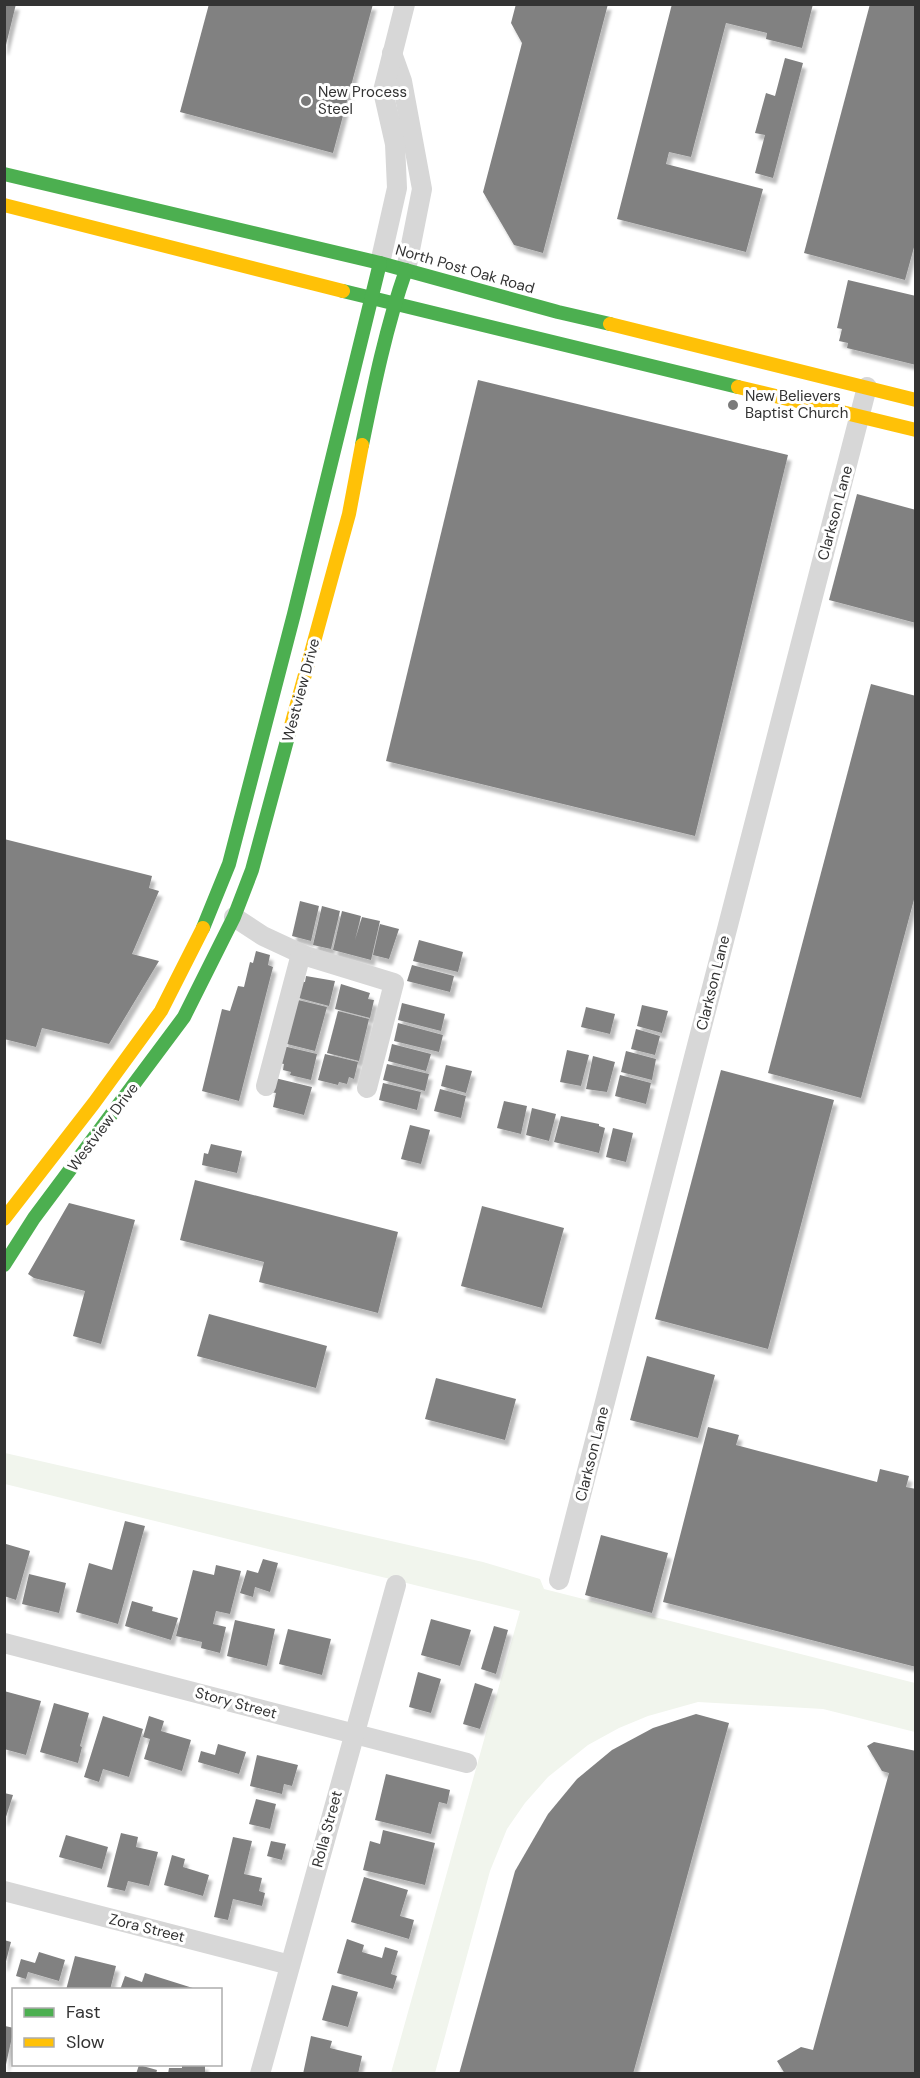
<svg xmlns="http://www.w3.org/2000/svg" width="920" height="2078" font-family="'DM Sans',sans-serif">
<defs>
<filter id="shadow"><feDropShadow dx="3.5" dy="6" stdDeviation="1.5" flood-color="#0004"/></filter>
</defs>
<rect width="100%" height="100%" fill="#fff"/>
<polygon fill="#f1f5ed" points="5,1453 483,1562 540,1579 544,1589 915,1683 915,1732 823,1709 698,1702 648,1716 619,1728 588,1745 548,1777 525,1803 507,1829 490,1871 435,2073 391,2073 520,1611 5,1484"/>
<g fill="#818181" filter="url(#shadow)">
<polygon points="4,4 16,4 5,49 4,49"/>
<polygon points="209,4 373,4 333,153 180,112"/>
<polygon points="516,4 608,4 543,253 514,245 483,192 522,43 511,23"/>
<polygon points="672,4 813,4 802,48 766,39 767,33 726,23 691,157 669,152 666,164 763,189 746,252 617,219"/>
<polygon points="870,4 916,4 916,240 905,280 804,253"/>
<polygon points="785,58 803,63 773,178 755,173 765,135 755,133 766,93 775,96"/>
<polygon points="848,280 916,296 916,365 847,348 848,343 839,341 842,329 837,328"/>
<polygon points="478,380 788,455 695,836 386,761"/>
<polygon points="857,494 916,510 916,623 829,600"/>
<polygon points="871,684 916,696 916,892 861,1098 768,1073"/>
<polygon points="4,839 152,876 149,888 159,891 132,954 159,961 109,1044 42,1028 36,1047 4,1039"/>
<polygon points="300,901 319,906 311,941 292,936"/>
<polygon points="322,906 340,911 331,949 313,945"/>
<polygon points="342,911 361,916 355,940 362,917 380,921 371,960 333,950"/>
<polygon points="380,924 399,929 389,959 373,955"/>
<polygon points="419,940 463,952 458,972 413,961"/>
<polygon points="256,951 270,955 268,965 273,967 239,1101 202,1091 222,1009 230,1011 238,986 244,987 250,962 253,963"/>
<polygon points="412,965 454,976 450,992 407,981"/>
<polygon points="306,976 335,981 329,1006 295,997 299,981 305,982"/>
<polygon points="341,984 370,993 368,999 374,1000 370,1018 335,1009"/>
<polygon points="294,999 327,1007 315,1051 283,1043"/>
<polygon points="402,1003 445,1014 441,1031 398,1020"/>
<polygon points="642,1005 668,1011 662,1033 637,1026"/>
<polygon points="586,1007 615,1014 610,1034 581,1027"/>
<polygon points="338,1011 369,1019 359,1061 327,1053"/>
<polygon points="398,1023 443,1035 439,1052 394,1041"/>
<polygon points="636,1029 660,1036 655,1055 631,1049"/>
<polygon points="392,1044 431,1054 426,1071 388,1061"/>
<polygon points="283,1046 317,1054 311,1080 290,1075 291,1072 283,1070 284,1064 279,1063"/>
<polygon points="567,1050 589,1055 581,1086 560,1082"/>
<polygon points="626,1051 656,1059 652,1080 621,1072"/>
<polygon points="325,1054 358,1062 354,1079 349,1077 347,1084 339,1082 338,1085 318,1080"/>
<polygon points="593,1056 615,1062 607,1092 586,1089"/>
<polygon points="387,1064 429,1074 425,1091 383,1080"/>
<polygon points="446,1065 472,1071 466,1093 441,1086"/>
<polygon points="721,1070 834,1100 768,1349 655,1319"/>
<polygon points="620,1075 651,1083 646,1104 615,1096"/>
<polygon points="275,1078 312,1087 304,1115 273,1107 276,1093 271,1092"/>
<polygon points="383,1083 421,1092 417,1110 379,1100"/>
<polygon points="440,1089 466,1096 461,1118 434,1111"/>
<polygon points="504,1101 527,1106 521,1134 497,1128"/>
<polygon points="532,1108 556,1114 549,1141 526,1135"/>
<polygon points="561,1116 599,1124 599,1126 605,1128 599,1153 554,1142"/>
<polygon points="410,1125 430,1130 421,1164 401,1159"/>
<polygon points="613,1128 633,1133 626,1162 606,1157"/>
<polygon points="211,1144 242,1151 237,1173 202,1165 204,1153 208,1154"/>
<polygon points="195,1180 398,1232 378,1313 259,1282 264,1262 180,1240"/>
<polygon points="69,1203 135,1220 101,1344 73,1336 85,1291 34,1278 28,1274"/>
<polygon points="482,1206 564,1228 542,1308 461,1286"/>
<polygon points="209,1314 327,1346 316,1388 197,1356"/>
<polygon points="647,1356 715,1375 698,1438 630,1420"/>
<polygon points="436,1378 516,1399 505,1440 425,1419"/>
<polygon points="708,1427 739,1435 736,1445 877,1482 880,1469 909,1476 906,1487 916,1489 916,1667 663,1602"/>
<polygon points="125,1521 145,1526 118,1624 76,1612 89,1563 112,1570"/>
<polygon points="601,1535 668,1553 652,1613 585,1595"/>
<polygon points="6,1544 30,1551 16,1600 4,1596 4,1551"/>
<polygon points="263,1559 278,1563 270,1592 255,1587 253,1597 240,1593 247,1570 258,1573"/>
<polygon points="216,1565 241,1571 230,1614 216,1611 213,1624 226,1627 220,1653 201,1648 202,1642 176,1636 193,1570 214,1575"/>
<polygon points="29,1574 66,1583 59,1613 22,1604"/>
<polygon points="132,1601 153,1607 152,1611 178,1618 171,1640 125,1626"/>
<polygon points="431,1619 471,1630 460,1666 421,1655"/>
<polygon points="235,1620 275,1629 267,1666 227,1656"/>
<polygon points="494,1626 508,1630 496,1674 481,1669"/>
<polygon points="288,1629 331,1639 322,1675 279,1664"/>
<polygon points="418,1672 441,1679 431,1713 409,1707"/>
<polygon points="475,1683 493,1689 480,1729 463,1724"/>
<polygon points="4,1691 41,1701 26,1755 4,1749"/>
<polygon points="54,1703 89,1713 80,1746 82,1747 78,1763 40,1752"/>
<polygon points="696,1714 729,1723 633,2074 459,2074 515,1871 548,1814 577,1779 612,1750 653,1728"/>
<polygon points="103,1716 143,1729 129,1777 103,1769 99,1782 84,1777"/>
<polygon points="149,1716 164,1721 161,1731 191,1740 182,1771 144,1759 150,1739 143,1737"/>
<polygon points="874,1742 916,1751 916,2074 785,2074 777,2061 801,2047 813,2050 889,1773 882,1771 867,1746"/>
<polygon points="218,1744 246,1752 239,1774 198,1762 201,1751 215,1755"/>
<polygon points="257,1755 298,1765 292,1786 284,1784 282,1794 250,1786"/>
<polygon points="386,1774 450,1790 447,1804 439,1802 431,1834 375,1820"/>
<polygon points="4,1793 13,1795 5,1820 4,1820"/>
<polygon points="256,1799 276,1804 270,1829 249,1824"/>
<polygon points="383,1830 435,1843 425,1885 363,1870 370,1841 380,1844"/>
<polygon points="121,1833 138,1837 136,1847 158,1852 149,1886 128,1881 125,1891 107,1887"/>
<polygon points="66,1835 108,1847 102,1869 59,1857"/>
<polygon points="233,1837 252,1841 244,1874 262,1878 259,1891 265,1893 262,1906 233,1899 228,1920 214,1917"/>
<polygon points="271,1841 286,1844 282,1860 267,1856"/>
<polygon points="172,1855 185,1859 183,1867 209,1875 203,1896 164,1885"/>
<polygon points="364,1877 408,1890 400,1916 414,1920 409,1939 351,1922"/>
<polygon points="347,1939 364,1945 362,1952 382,1958 385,1947 398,1951 391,1974 397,1976 393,1989 337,1973"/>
<polygon points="4,1940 11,1942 5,1965 4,1965"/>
<polygon points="39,1952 65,1960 59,1981 28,1972 26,1979 16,1976 21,1959 35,1963"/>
<polygon points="75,1956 116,1966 110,1990 66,1990"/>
<polygon points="145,1973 196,1989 196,1990 120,1990 125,1976 142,1982"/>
<polygon points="332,1985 358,1992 348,2027 322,2020"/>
<polygon points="5,2026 14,2028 5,2069"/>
<polygon points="311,2036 332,2041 330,2048 362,2056 358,2074 303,2074"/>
<polygon points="182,2064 205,2064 205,2074 168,2074 169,2068 182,2068"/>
<polygon points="139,2065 157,2070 156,2074 136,2074"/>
</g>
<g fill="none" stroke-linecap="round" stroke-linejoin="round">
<g stroke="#d7d7d7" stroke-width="20">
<polyline points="392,53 402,81 422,189 406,270"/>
<polyline points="380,263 397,188 395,144 383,91 405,4"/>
<polyline points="234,917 263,936 306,956 394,983 367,1088"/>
<polyline points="266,1086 301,954"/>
<polyline points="559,1580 867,387"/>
<polyline points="4,1643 467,1763"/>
<polyline points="4,1891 290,1965"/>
<polyline points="260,2074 396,1585"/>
</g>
<g stroke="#4caf50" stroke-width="14">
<polyline points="4,174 380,263 558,312 610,324"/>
<polyline points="343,291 738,387"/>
<path d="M362 445C374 386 386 327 406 270"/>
<polyline points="203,928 229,864 294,614 380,263"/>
<polyline points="4,1265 34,1218 184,1017 234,917 252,870 289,733"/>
</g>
<g stroke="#ffc107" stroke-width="14">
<polyline points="4,205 343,291"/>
<polyline points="610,324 916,400"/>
<polyline points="738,387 916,430"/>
<polyline points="289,733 349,514 362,445"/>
<polyline points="4,1219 94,1103 161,1011 203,928"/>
</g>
</g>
<g fill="#7a7a7a" stroke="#fff" stroke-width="2">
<circle cx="306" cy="101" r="6"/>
<circle cx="733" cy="405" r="6"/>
</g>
<g text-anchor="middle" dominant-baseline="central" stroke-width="6" stroke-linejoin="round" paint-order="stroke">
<g font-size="15" fill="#333" stroke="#fff" text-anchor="start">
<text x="318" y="92">New Process<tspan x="318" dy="17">Steel</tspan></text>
<text x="745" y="396">New Believers<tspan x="745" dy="17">Baptist Church</tspan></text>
</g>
<g font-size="15" fill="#333" stroke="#fff">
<text transform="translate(465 269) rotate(16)">North Post Oak Road</text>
<text transform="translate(835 513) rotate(-75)">Clarkson Lane</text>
<text transform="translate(301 690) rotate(-75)">Westview Drive</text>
<text transform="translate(713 983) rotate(-76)">Clarkson Lane</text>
<text transform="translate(103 1127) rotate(-53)">Westview Drive</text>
<text transform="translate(592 1454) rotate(-76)">Clarkson Lane</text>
<text transform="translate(236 1703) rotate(15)">Story Street</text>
<text transform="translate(327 1829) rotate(-75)">Rolla Street</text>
<text transform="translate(147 1928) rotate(14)">Zora Street</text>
</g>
</g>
<rect width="920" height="2078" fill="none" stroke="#333333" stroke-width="12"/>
<rect x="12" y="1988" width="210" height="78" fill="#ffffff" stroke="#adadad" stroke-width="1.5"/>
<rect x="24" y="2008" width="30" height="9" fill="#4caf50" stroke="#adadad" stroke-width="1.5"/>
<text x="66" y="2018" font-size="18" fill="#333333">Fast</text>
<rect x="24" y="2038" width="30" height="9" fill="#ffc107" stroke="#adadad" stroke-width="1.5"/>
<text x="66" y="2048" font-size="18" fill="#333333">Slow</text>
</svg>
